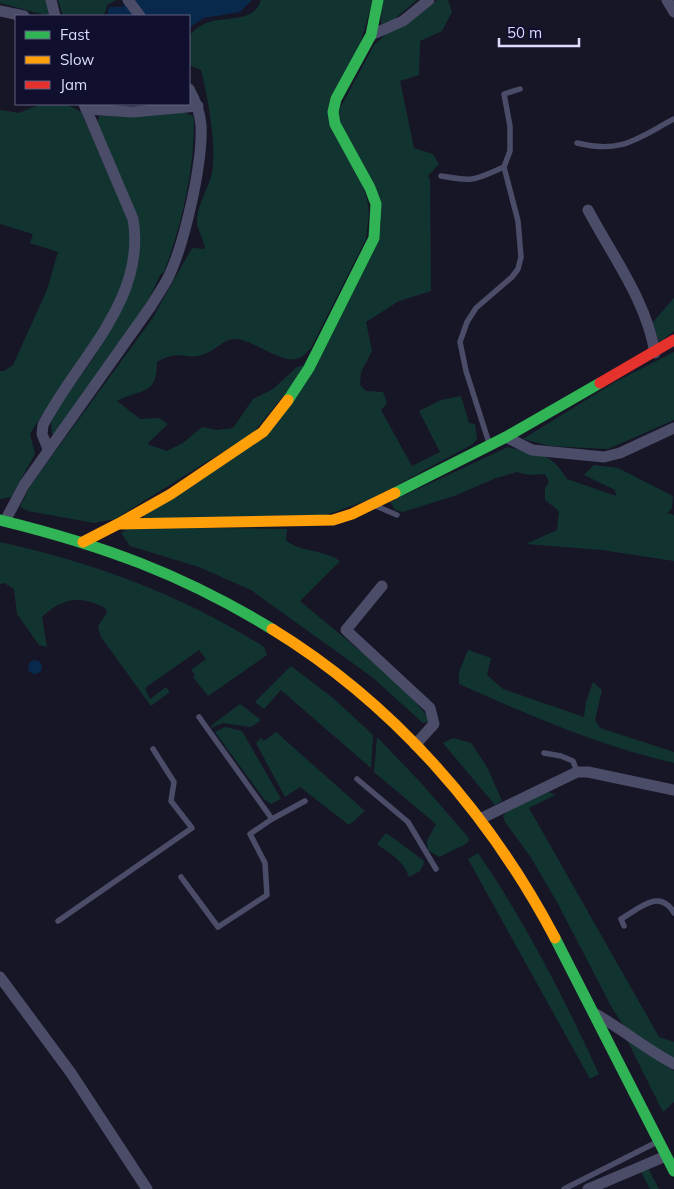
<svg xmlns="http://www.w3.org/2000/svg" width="674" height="1189" font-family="Mulish,sans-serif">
<rect width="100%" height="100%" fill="#171627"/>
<g fill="#123431">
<polygon points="0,0 47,0 49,16 0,3"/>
<polygon points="58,0 116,0 107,5 104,16 63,16"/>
<path d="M261 0H373L359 48 332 96 367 199 369 212 366 239 311 348C307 351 304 357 299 358 282 366 254 338 233 339 223 340 213 352 202 355 185 360 179 349 157 362 157 396 142 388 117 401L140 419 159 418 168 424 147 444 167 451 183 443 202 427 216 430 233 428 253 399 273 389 297 367 304 365 295 382 253 433 115 519 94 523 28 511 20 507 30 486 152 319 192 248 205 249C204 240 198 230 197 224 196 206 208 190 212 173 217 146 208 97 201 70L189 65V35C195 30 201 24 209 22 227 16 254 23 261 0Z"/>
<polygon points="382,0 417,0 392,21 381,24"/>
<polygon points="437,0 448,0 452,12 442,31 420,41 419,75 400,81 414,148 433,154 439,164 428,176 430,179 431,291 399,301 366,322 372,351 361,372 360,385 366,391 383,392 387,403 381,410 412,466 440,452 419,411 441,400 461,396 469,423 475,424 477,439 473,444 371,499 326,515 145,520 143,515 264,436 382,224 337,114 374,45 388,32 419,15"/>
<path d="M41 104H66L81 112C92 136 102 161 113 185 118 196 125 208 129 220 148 286 63 381 30 434L35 454 11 497 0 499V371H4L13 365 47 290 58 252 30 243 33 234 0 224V110L19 113Z"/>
<path d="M183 112 193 116 194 120C194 172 182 224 164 272L160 275 147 303 55 434H52L51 418 95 356 121 309 139 256 140 235 136 217 97 125 99 116Z"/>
<polygon points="674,298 674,331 659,343 653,322"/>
<polygon points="674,352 674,420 608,449 550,446 523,439 615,382"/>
<path d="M508 447C537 456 550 450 567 479L616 496 615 490 584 475 594 465 618 468 673 496 672 508 667 513 674 515V561L602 550 526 544 557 530 559 511 545 500V488L549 482 545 474 529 475 517 472 496 478 454 496 403 512 395 510 390 502Z"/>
<path d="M130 527 287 529 286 540C297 552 324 549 340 561L300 601C322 620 426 701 429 722L423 723 372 677 251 590 199 567 130 546 121 533Z"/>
<path d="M0 542C94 563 183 595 264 647L267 655 208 696 193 677 195 675 191 670 206 659 199 650 145 688 150 699 166 687 170 692 151 706 101 637 98 626 107 613 105 608C80 595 62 598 42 617L47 647 39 645 17 614 14 589 4 583 0 584Z"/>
<path d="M468 650 491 658 487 675 503 689 584 717 586 702 593 682 602 690 595 720 600 728 674 752V763C597 745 531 716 459 684V672Z"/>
<polygon points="291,666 333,698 373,735 371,768 281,690 264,709 255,702"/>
<polygon points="240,704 261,720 251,727 223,723 211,728 212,725"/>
<polygon points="225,727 242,731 281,799 271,804 264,799 215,732"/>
<polygon points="276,732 365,811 349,825 300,787 285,797 256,743 261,738 264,741"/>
<polygon points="377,737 421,783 468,837 469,840 466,844 439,857 428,850 427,841 436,824 374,772"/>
<polygon points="453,738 471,743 487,767 502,801 495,805 443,743"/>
<polygon points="549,792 555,795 529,808 659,1037 674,1042 674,1062 624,1026 612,1008 557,902 530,856 505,822 503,816 507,811"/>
<path d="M386 833 423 860 424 863 420 871 409 877C404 861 392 855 377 844Z"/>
<path d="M478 853C526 923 564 998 599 1074L590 1079 468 859Z"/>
<polygon points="626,1038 674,1071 674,1102 663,1112"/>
<polygon points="647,1166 659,1189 650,1189 640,1170"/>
</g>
<g fill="#08284c">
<polygon points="131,0 252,0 240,12 204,18 189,28 189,16 107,16 109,7 122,7"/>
<circle cx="35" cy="667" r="7"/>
</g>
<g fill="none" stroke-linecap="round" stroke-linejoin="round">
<g stroke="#4b4c68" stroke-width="5.5">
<path d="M577 143C622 154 636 139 674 119"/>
<path d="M441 176C475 182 474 180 504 167"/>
<polyline points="489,443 466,371 460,342 467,322 476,308 512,277 518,269 521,257 518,221 504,167 510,151 510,126 504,94 520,89"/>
<polyline points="376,506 397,515"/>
<polyline points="544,753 561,756 573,761 577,772"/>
<polyline points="357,779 408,822 436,869"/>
<polyline points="272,819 305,801"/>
<polyline points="181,877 218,927 267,895 265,863 250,834 272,819 199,717"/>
<polyline points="58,921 192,828 171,801 174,782 153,749"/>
<path d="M624 926 621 919C640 908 660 888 674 913"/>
<polyline points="564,1189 657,1142"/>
</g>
<g stroke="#4b4c68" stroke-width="11">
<polyline points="51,0 55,16"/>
<polyline points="128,0 140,16"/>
<polyline points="667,0 674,12"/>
<polyline points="0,11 24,16"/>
<polyline points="371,35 403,21 429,0"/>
<polyline points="86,109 133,112 198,106"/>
<path d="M588 210C613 257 646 300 655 353"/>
<polyline points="506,437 532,450 604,457 620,453 674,428"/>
<path d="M48 449 42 434 43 425C77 359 147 300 133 219L84 104"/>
<path d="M5 521 24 485 151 306C157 296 164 286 169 276 185 241 203 163 201 125 200 112 195 100 189 89"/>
<polyline points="382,586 346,630 430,708 434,724 415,745"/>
<polyline points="480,819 577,772 588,772 674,790"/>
<polyline points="0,977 71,1073 147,1189"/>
<path d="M594 1013C622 1029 646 1049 674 1064"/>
<polyline points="588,1189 666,1156"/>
</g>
<g stroke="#30b455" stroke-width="11">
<polyline points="288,400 309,368 374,238 376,204 370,188 335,124 333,112 336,99 371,35 378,0"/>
<polyline points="395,493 506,437 600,383"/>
<path d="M0 520C102 545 182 574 272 629"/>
<polyline points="555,938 674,1171"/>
</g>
<g stroke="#ff9f0a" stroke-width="11">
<polyline points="118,524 171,494 263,432 288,400"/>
<polyline points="83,542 118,524 333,520 352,514 395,493"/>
<path d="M272 629C393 703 489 813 555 938"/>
</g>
<polyline stroke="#e5322d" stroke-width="11" points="600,383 674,340"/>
</g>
<rect x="15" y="15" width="175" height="90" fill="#110f2e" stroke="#626182"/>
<rect x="25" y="31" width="25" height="8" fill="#30b455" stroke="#626182"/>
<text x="60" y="40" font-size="15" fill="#dcdcff">Fast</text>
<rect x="25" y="56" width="25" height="8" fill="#ff9f0a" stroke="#626182"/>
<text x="60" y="65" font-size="15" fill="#dcdcff">Slow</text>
<rect x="25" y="81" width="25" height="8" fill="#e5322d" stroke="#626182"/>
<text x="60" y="90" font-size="15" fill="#dcdcff">Jam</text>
<path d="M499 38v8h80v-8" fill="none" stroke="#dcdcff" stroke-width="2.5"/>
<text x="507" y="38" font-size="15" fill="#dcdcff" stroke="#110f2e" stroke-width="4" paint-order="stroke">50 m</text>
</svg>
